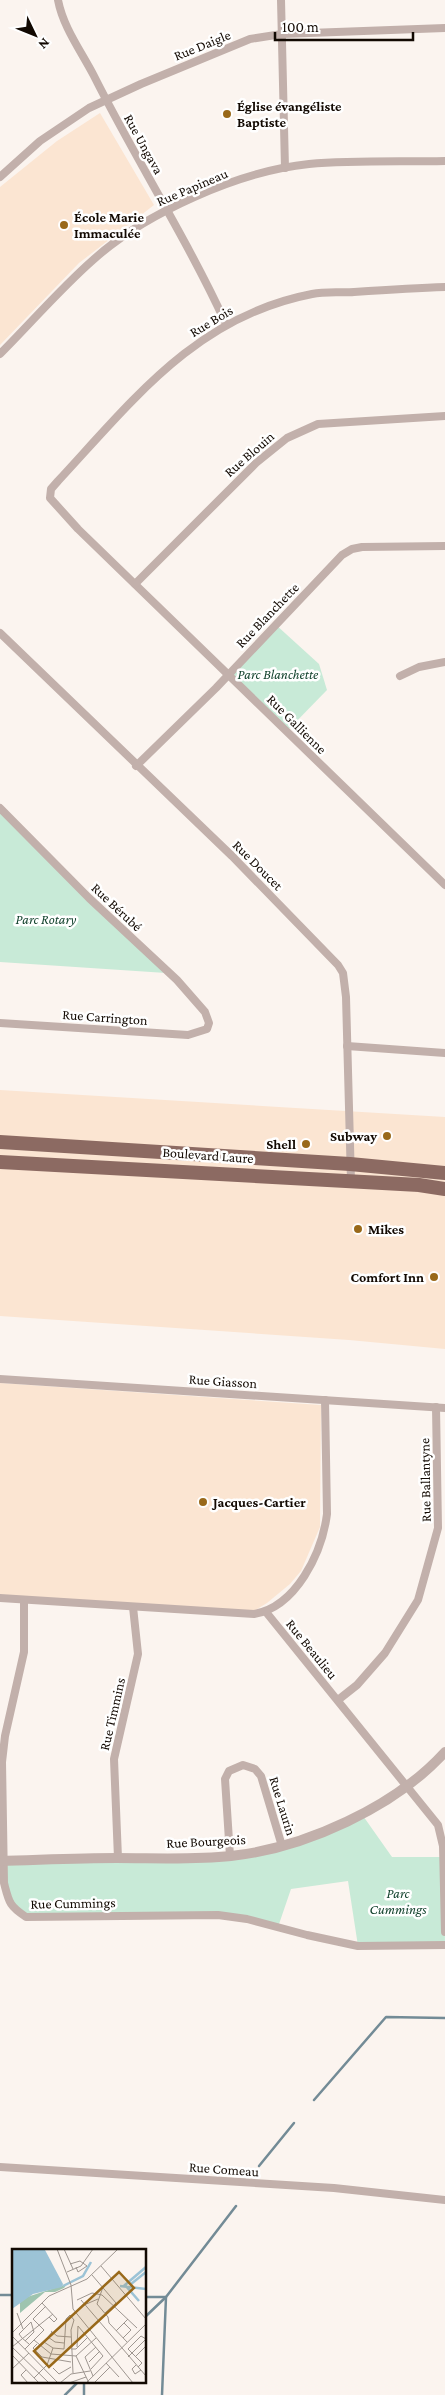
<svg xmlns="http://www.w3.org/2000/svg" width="445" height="2395" font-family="'Crimson Pro',serif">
<rect width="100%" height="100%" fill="#fbf4ef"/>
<g fill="#fbe5d2">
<polygon points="100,113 154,205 79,263 0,345 0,187 57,141"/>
<polygon points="0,1090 445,1117 445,1349 349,1340 0,1316"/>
<polygon points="0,1383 321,1405 320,1527 301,1571 290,1584 267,1603 254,1611 0,1595"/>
</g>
<g fill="#c8ead7">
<polygon points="275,624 319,664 327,690 287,731 227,672"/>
<polygon points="0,812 166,973 0,962"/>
<polygon points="361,1813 392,1857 444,1857 445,1945 358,1946 348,1881 291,1889 278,1927 232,1916 26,1917 8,1901 4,1860 257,1852"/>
</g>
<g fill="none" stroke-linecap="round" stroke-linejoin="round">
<g stroke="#738b96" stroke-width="2.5">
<polyline points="314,2100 386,2017 445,2018"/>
<polyline points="259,2166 294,2123"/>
<polyline points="0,2295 14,2295"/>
<polyline points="145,2297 166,2297 162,2395"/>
<polyline points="145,2317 166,2297 236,2206"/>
<polyline points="65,2395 79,2381"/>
<polyline points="84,2395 84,2381"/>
</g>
<g stroke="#c2b0ab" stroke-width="8">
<path d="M58 0C63 27 81 51 94 76 136 160 187 239 226 324"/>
<polyline points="281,0 285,168"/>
<polyline points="0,177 40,141 89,108 141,84 250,39 282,34 445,28"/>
<path d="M445 287C415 288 384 290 354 292 341 293 326 291 312 294 197 316 134 399 58 481L51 489 50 498 78 529 445 885"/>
<path d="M0 354C31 323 60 289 93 260 145 213 239 171 309 164 354 160 400 162 445 161"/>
<polyline points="135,584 256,463 287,438 318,424 445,416"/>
<polyline points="0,633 232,856 338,965 343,973 346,997 351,1181"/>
<polyline points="400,676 419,667 445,662"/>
<polyline points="136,766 216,688 342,555 352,549 362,547 445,546"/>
<polyline points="0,808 89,898 177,980 205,1012 209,1023 207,1029 188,1035 0,1023"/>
<polyline points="347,1046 445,1053"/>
<polyline points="0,1379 445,1408"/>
<path d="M0 1598 254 1614C296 1607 322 1553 327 1514L325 1400"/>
<path d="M24 1600V1652L5 1736 2 1762 4 1883C9 1902 9 1906 26 1917L218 1915 247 1919 307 1935 358 1946 445 1945"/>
<polyline points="266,1612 438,1825 443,1846 445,1932"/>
<polyline points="338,1700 357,1685 385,1653 418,1600 438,1528 436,1407"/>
<polyline points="230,1856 225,1779 229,1771 243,1765 255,1769 261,1776 282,1846"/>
<polyline points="118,1858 114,1759 138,1654 133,1607"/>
<polyline points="0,2167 334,2188 445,2200"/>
</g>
<path stroke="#c2b0ab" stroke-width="10" d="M0 1861C39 1860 78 1858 117 1858 155 1858 194 1860 231 1856 305 1848 395 1807 445 1752"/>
<g stroke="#8c6a62" stroke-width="14">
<polyline points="0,1142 350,1164 445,1173"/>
<polyline points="0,1162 419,1185 445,1189"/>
</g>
</g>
<g fill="#99691a" stroke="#fff" stroke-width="2">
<circle cx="227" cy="114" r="5"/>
<circle cx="64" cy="225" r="5"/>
<circle cx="387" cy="1136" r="5"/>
<circle cx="306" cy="1144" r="5"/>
<circle cx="358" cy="1229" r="5"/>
<circle cx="434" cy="1277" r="5"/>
<circle cx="203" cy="1502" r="5"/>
</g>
<g text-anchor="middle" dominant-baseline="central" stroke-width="5" stroke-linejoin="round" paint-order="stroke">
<g font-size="14" fill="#120902" stroke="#fff">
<text transform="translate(202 45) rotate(-22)">Rue Daigle</text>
<text transform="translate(144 144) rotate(61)">Rue Ungava</text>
<text transform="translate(192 187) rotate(-23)">Rue Papineau</text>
<text transform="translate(211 321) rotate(-31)">Rue Bois</text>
<text transform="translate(249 454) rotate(-41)">Rue Blouin</text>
<text transform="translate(267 615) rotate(-46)">Rue Blanchette</text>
<text transform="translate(297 724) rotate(45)">Rue Gallienne</text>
<text transform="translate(258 865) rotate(45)">Rue Doucet</text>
<text transform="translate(117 907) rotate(43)">Rue Bérubé</text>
<text transform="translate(105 1017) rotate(4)">Rue Carrington</text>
<text transform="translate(208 1155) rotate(4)">Boulevard Laure</text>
<text transform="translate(223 1381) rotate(4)">Rue Giasson</text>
<text transform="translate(425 1480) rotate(-91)">Rue Ballantyne</text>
<text transform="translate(312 1649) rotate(51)">Rue Beaulieu</text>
<text transform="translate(112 1714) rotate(-77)">Rue Timmins</text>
<text transform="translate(283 1806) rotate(73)">Rue Laurin</text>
<text transform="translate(206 1841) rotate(-3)">Rue Bourgeois</text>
<text transform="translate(73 1903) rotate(-1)">Rue Cummings</text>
<text transform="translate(224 2169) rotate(4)">Rue Comeau</text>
</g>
<g font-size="14" font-weight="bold" fill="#120902" stroke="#fff" text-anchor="start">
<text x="237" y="106">Église évangéliste<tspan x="237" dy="16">Baptiste</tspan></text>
<text x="74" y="217">École Marie<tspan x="74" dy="16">Immaculée</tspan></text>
<text x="377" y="1136" text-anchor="end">Subway</text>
<text x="296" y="1144" text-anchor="end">Shell</text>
<text x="368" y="1229">Mikes</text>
<text x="424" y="1277" text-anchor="end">Comfort Inn</text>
<text x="213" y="1502">Jacques-Cartier</text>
</g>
<g font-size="14" font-style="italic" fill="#14442f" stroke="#fff">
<text x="278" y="674">Parc Blanchette</text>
<text x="46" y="919">Parc Rotary</text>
<text x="398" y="1893">Parc<tspan x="398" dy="16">Cummings</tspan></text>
</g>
</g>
<g transform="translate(12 2249)">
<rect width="134" height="134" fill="#fbf4ef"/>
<path d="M55 35 52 39 43 43H33L8 64V54L15 48Z" fill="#9ec4af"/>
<path d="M0 0 33 1 51 35 50 38 21 45 0 60Z" fill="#9cc3d6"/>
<path fill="none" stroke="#9cc3d6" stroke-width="2.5" d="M119 35 134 23M51 37 71 27 79 13M108 37 134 40M127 52 113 36 134 18"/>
<path fill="none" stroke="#9e9690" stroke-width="1" d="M45 0 59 36 61 60 121 134M52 0 61 20M58 15 68 12 75 17 66 23 64 18M89 17 134 70M55 23 69 17 81 0M80 26 104 54 93 64M91 38 85 55 96 68 97 74 115 93M65 51 80 44 90 46 125 79M69 51 134 127M30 54 45 70 42 73 37 68M72 56 86 50M5 64 11 80M66 77 91 107 79 120M39 82 45 87 59 88M104 82 116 70M40 83 32 93 41 99 52 100 54 70 58 66 62 71M0 84 37 47 75 30 106 0M0 87 46 134M36 88 43 93 52 94M111 89 119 81 112 74M22 91 39 105 64 107 84 89M13 92 22 83 19 73 7 85 10 89 17 95M25 95 21 99 30 108 59 113M0 98 41 65M0 98 37 134M65 98 66 77M13 100 32 81 21 70 34 57M59 100H64L76 88M0 106 27 134M64 107 77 134M116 108 134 90M123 108 134 97M77 113 88 102M94 114 107 128M124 116 120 120 123 125 129 121M126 118 130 114 116 100 129 87 134 90M41 119 47 125 59 118M0 120 17 104M14 121 9 126 16 134M61 124 59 81 62 71M81 127 73 108 84 98M22 129 35 116 41 99M48 134 59 125 78 122M57 134 74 128M74 134 134 75M82 134 98 118"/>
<path fill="#99691a" fill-opacity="0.15" stroke="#99691a" stroke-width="2.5" d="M107 23 122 39 37 118 22 102Z"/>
<rect width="134" height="134" fill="none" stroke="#120902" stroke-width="2.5"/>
</g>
<g transform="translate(35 35) rotate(133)" stroke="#ffffff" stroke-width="4" paint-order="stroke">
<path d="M0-4L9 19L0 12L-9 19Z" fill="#120902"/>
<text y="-8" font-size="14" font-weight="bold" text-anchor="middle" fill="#120902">N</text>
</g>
<path d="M275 32v8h138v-8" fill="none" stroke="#120902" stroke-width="2.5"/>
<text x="282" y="32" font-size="15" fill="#120902" stroke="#ffffff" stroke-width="4" paint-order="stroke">100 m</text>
</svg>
